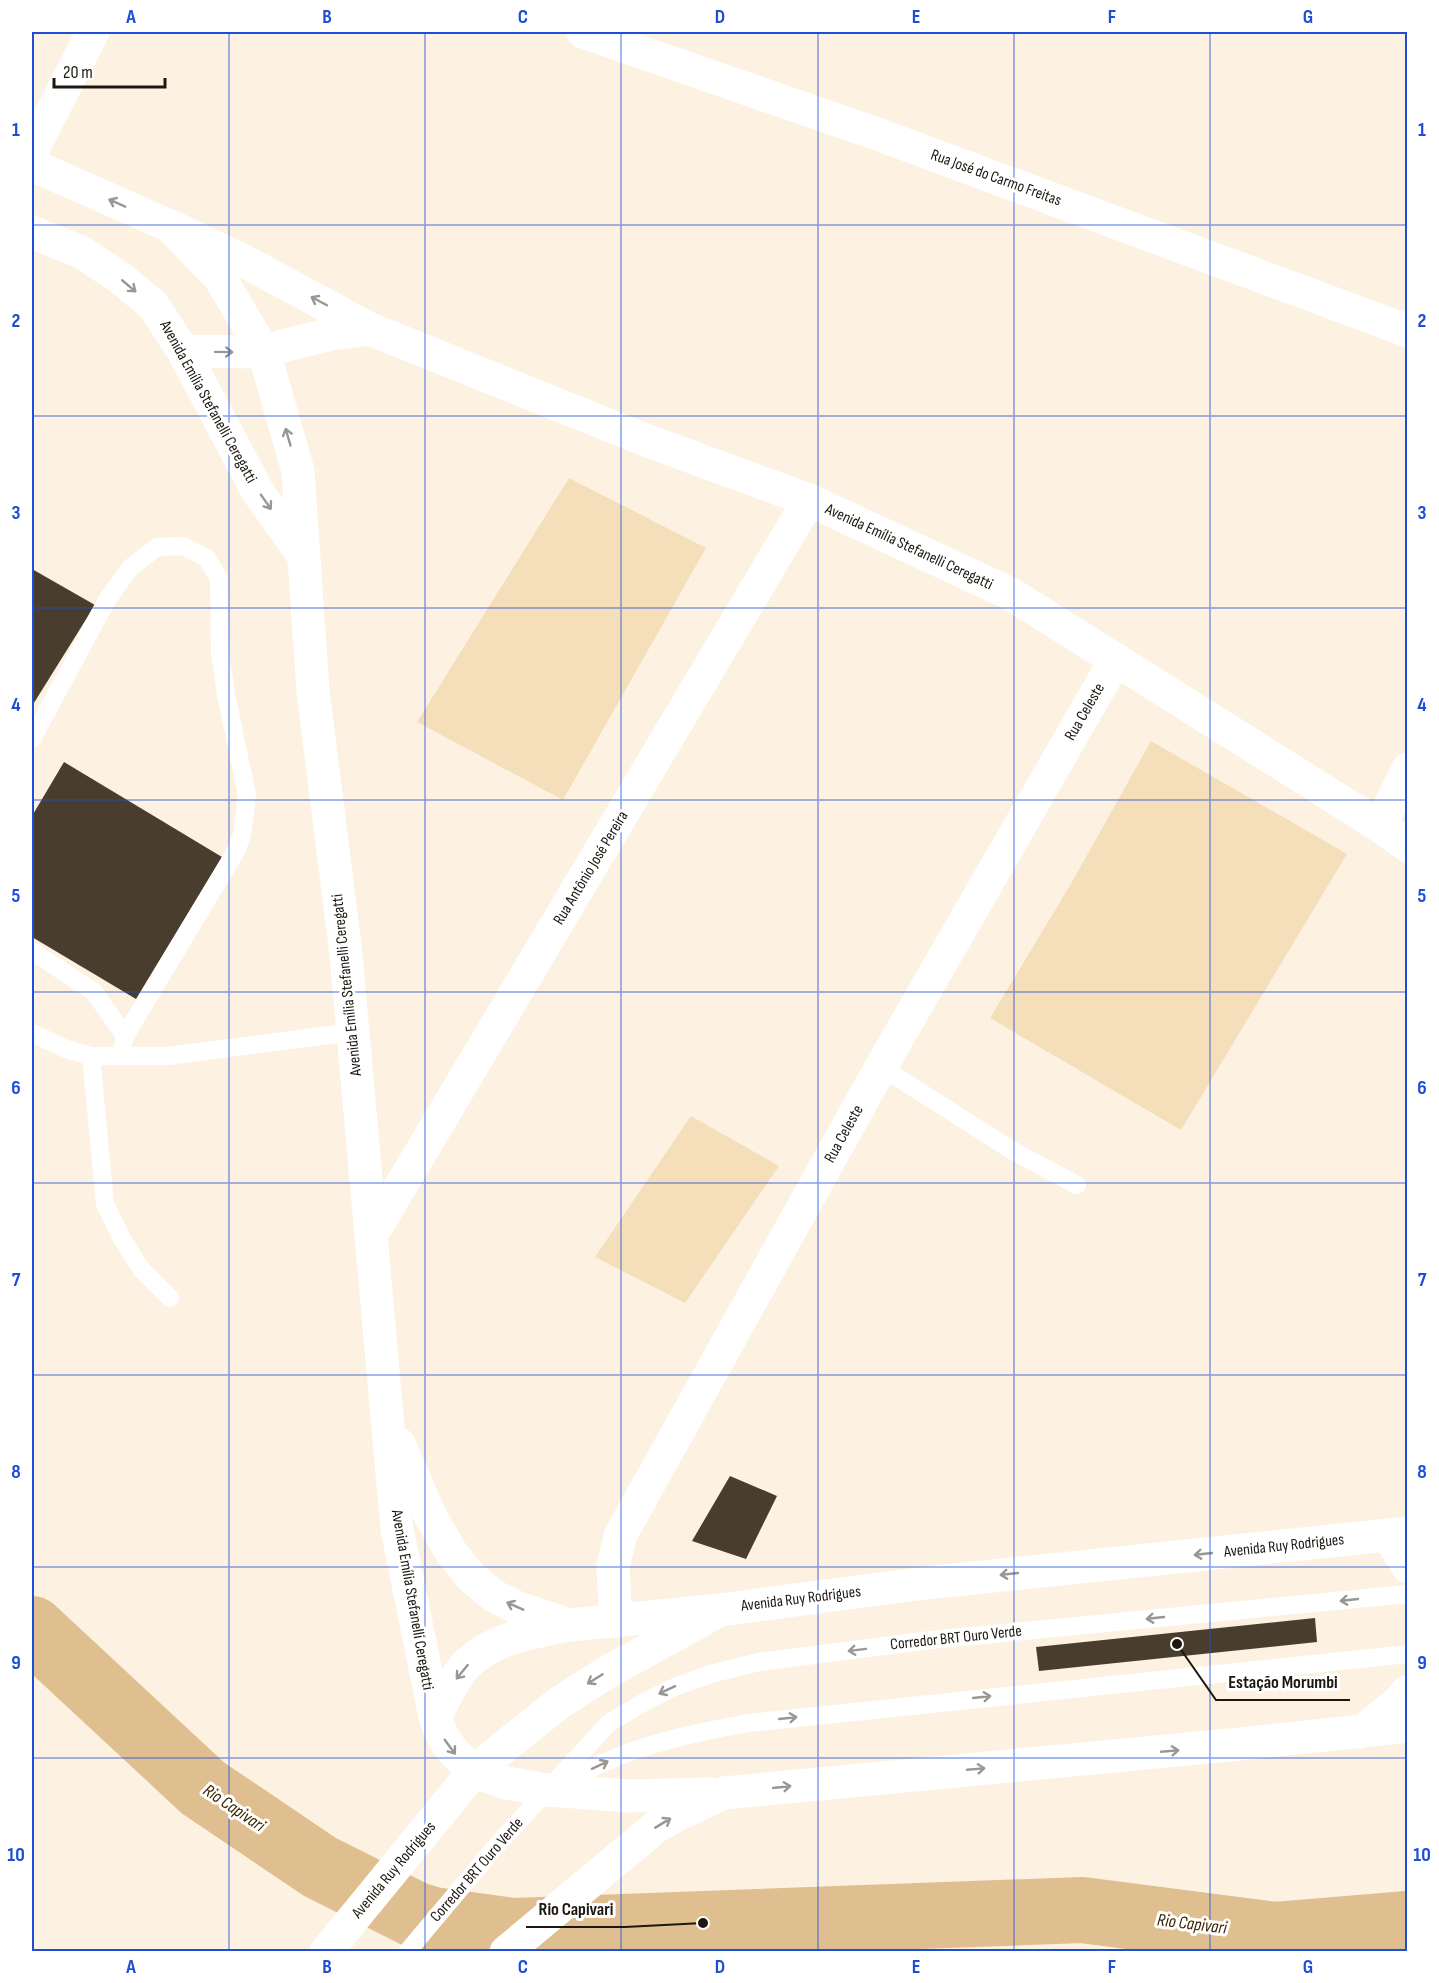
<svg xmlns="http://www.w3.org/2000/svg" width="1439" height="1983" font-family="'Sofia Sans Condensed',sans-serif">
<rect width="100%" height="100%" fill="#fdf2e1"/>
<g fill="#f5deba">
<polygon points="569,478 706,548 563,800 417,722"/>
<polygon points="1151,741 1347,854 1181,1130 990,1018 1072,882"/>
<polygon points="691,1116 779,1166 685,1303 595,1257"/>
<polygon points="638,1938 676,1951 586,1951 603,1940"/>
</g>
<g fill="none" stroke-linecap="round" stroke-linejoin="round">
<polyline stroke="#dfbf8f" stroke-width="66" points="32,1629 203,1788 320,1867 416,1915 433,1920 514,1931 1082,1910 1276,1935 1408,1924"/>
</g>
<g fill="#493e2d">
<polygon points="32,569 95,605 32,706"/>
<polygon points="64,762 222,857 136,999 32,937 32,816"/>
<polygon points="730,1476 777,1496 746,1559 692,1541"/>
<polygon points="1315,1618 1317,1642 1039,1671 1036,1647"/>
</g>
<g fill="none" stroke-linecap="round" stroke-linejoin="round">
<g stroke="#fff" stroke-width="18">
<polyline points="32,739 107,600 130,568 157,547 183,546 207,558 219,579 220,653 226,694 247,795 242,835 236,851 125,1036"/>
<polyline points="32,951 94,992 125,1036 123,1046"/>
<polyline points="32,1033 66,1049 91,1056 168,1056 352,1032"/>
<polyline points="91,1056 105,1204 121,1237 141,1269 170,1298"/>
<polyline points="881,1067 1013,1151 1077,1185"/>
<path d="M557 1786C572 1778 587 1770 603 1763 649 1742 699 1732 749 1723L1408 1654"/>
<polyline points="407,1952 496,1846 609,1723 646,1701 677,1686 714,1673 759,1662 931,1640 1408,1594"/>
</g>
<g stroke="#fff" stroke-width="33">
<polyline points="583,32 880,135 1408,331"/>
<polyline points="32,151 93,32"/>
<polyline points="172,227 244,261 370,329 648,441 809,500 1011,594 1380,826 1408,846"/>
<polyline points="183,351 264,352 286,345 332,334 370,329"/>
<polyline points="1380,826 1408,769"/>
<polyline points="371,1236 809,500"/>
<polyline points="616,1622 613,1567 620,1536 881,1067 1116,659"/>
</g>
<g stroke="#fff" stroke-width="33">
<path d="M32 165 170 226 220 278 264 352 298 471 313 691 346 954 397 1529 435 1717C444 1744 452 1752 474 1771"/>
<polyline points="32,232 81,252 119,277 153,305 183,351 258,492 303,555"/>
<polyline points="399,1444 430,1515 451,1552 471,1577 494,1596 518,1608 570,1625 720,1610"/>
<path d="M435 1717C444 1700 453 1679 466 1665 493 1638 533 1632 569 1625"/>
</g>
<g stroke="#fff" stroke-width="33">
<polyline points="1388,1535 1408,1567"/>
<polyline points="1361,1732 1395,1705 1408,1691"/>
<polyline points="474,1771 506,1783 547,1790 630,1796 709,1794"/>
<polyline points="326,1952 474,1771 559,1703 606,1673 720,1610 925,1583 1408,1533"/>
<polyline points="506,1952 657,1826 683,1812 724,1793 1240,1744 1408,1726"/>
</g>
</g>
<defs><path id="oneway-shaft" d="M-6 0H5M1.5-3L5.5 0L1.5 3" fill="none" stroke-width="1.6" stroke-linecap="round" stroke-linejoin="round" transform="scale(1.5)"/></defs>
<g stroke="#999793">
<use href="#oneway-shaft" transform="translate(117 203) rotate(-156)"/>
<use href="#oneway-shaft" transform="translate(129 286) rotate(40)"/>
<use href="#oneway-shaft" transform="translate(319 301) rotate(-152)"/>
<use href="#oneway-shaft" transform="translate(224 352) rotate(1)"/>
<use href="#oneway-shaft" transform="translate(288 437) rotate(-106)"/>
<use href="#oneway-shaft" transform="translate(266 502) rotate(55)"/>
<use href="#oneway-shaft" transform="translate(1203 1554) rotate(174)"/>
<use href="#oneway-shaft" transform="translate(1009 1574) rotate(174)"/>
<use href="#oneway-shaft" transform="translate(1349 1600) rotate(174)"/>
<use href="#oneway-shaft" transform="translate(515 1606) rotate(-156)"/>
<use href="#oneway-shaft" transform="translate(1155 1618) rotate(174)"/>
<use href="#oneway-shaft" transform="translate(857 1650) rotate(173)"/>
<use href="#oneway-shaft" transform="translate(462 1672) rotate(129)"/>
<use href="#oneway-shaft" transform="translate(595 1679) rotate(148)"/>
<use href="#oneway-shaft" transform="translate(667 1690) rotate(155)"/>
<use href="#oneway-shaft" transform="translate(982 1697) rotate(-6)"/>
<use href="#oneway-shaft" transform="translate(788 1718) rotate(-6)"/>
<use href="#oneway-shaft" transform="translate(450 1747) rotate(54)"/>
<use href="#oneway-shaft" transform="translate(1170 1751) rotate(-5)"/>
<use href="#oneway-shaft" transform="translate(600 1765) rotate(-25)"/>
<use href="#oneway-shaft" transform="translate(976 1769) rotate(-5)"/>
<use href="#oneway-shaft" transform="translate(782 1787) rotate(-6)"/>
<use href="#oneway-shaft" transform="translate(663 1823) rotate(-31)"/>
</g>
<path fill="none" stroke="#1d4ed8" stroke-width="1.5" stroke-opacity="0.55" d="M229 32V1952M425 32V1952M621 32V1952M818 32V1952M1014 32V1952M1210 32V1952M32 225H1408M32 416H1408M32 608H1408M32 800H1408M32 992H1408M32 1183H1408M32 1375H1408M32 1567H1408M32 1758H1408"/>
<g text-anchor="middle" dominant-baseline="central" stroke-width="6" stroke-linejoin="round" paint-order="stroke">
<g font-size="16" fill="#1c1710" stroke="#fff">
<text transform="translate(996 178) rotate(20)">Rua José do Carmo Freitas</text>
<text transform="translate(208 402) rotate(61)">Avenida Emília Stefanelli Ceregatti</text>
<text transform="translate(909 547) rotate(25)">Avenida Emília Stefanelli Ceregatti</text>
<text transform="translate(1085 712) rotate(-60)">Rua Celeste</text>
<text transform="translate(591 868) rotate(-59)">Rua Antônio José Pereira</text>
<text transform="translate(347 985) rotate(-96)">Avenida Emília Stefanelli Ceregatti</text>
<text transform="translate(844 1134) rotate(-61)">Rua Celeste</text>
<text transform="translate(1284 1546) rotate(-6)">Avenida Ruy Rodrigues</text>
<text transform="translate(801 1599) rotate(-7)">Avenida Ruy Rodrigues</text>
<text transform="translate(412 1600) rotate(80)">Avenida Emília Stefanelli Ceregatti</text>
<text transform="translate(956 1638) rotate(-6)">Corredor BRT Ouro Verde</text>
<text transform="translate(394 1870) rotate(-50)">Avenida Ruy Rodrigues</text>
<text transform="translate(477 1870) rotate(-49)">Corredor BRT Ouro Verde</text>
</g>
<g font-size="18" font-style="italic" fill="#392400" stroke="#fff">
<text transform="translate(234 1808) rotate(34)">Rio Capivari</text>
<text transform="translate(1192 1924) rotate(7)">Rio Capivari</text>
</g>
</g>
<path fill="none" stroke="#1c1710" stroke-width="2" d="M1177 1644L1216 1700H1350M703 1923L625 1927H526"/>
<g fill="#1c1710" stroke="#fff" stroke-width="2">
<circle cx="1177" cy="1644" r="6"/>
<circle cx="703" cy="1923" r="6"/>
</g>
<g font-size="18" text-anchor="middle" font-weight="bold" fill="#1c1710" stroke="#fff" stroke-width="6" stroke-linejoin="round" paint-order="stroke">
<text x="1283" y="1688">Estação Morumbi</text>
<text x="576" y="1915">Rio Capivari</text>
</g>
<rect width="1439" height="1983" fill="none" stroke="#ffffff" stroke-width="66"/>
<path d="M54 78v9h111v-9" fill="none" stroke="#1c1710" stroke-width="3"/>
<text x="63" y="78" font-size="18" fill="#1c1710" stroke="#ffffff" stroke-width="4.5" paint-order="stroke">20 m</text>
<rect x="33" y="33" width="1373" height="1917" fill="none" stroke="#1d4ed8" stroke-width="2"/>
<g font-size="20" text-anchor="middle" font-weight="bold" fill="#1d4ed8">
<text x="131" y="23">A</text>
<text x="327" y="23">B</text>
<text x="523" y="23">C</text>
<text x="720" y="23">D</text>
<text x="916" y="23">E</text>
<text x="1112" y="23">F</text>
<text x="1308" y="23">G</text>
<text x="16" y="136">1</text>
<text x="1422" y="136">1</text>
<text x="16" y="327">2</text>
<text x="1422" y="327">2</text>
<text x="16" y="519">3</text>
<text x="1422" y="519">3</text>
<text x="16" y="711">4</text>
<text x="1422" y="711">4</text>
<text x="16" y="902">5</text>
<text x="1422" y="902">5</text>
<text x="16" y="1094">6</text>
<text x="1422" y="1094">6</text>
<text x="16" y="1286">7</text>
<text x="1422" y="1286">7</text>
<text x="16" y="1478">8</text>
<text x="1422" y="1478">8</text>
<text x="16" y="1669">9</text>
<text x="1422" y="1669">9</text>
<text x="16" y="1861">10</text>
<text x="1422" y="1861">10</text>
<text x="131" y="1973">A</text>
<text x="327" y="1973">B</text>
<text x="523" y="1973">C</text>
<text x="720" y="1973">D</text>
<text x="916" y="1973">E</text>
<text x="1112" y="1973">F</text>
<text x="1308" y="1973">G</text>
</g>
</svg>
